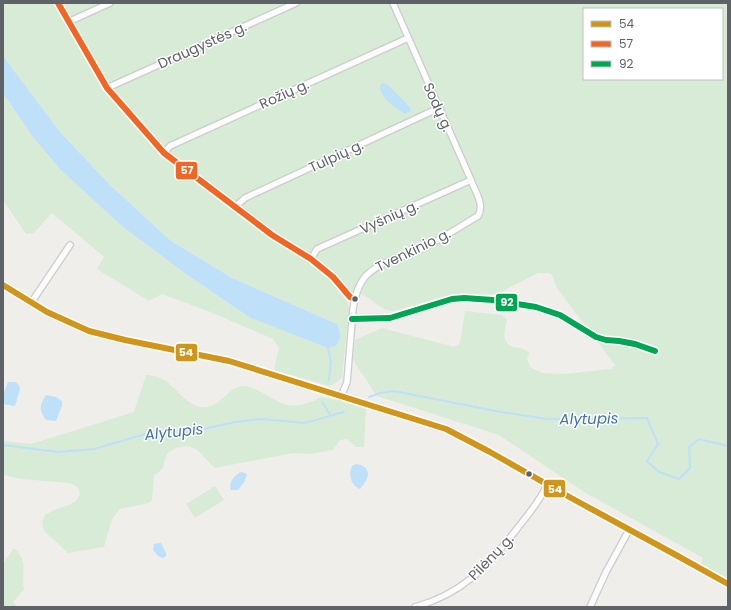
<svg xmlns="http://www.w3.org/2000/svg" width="731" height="610" viewBox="0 0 731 610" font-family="Poppins,sans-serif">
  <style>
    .green { fill: #d8ebd6; fill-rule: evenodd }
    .water { fill: #bfe0f9 }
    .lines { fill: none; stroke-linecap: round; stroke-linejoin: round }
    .stream { stroke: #bfe0f9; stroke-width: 2 }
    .minor-casing { stroke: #cbcccc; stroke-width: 8 }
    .minor { stroke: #fdfcfc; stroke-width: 5.5 }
    .bus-1-casing { stroke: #fff; stroke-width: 9 }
    .bus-2-casing { stroke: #fff; stroke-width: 9 }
    .bus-3-casing { stroke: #fff; stroke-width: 9 }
    .bus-1 { stroke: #d1951a; stroke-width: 6 }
    .bus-2 { stroke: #f26522; stroke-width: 6 }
    .bus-3 { stroke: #00a651; stroke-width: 6 }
    .bus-dot { fill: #5f6368; stroke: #fff; stroke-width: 1.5 }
    .labels { text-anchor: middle; stroke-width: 3; stroke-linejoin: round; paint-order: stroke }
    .street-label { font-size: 14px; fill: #5f6368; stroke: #fff }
    .water-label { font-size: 15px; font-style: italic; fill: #4174aa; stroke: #fff }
    .line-badge { stroke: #fff; stroke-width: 1.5 }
    .badge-label { font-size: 11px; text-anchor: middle; font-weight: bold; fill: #fff }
  </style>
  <rect width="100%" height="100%" fill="#efeeea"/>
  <path class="green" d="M 3,3 L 728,3 L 728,580 L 701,564 L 703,558 L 584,492 L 499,435 L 377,396 L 353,360 L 355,340 L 382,328 L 454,347 L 460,343 L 465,311 L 502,315 L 507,320 C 505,328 501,342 511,346 C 518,349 522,347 529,352 L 527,359 L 530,367 L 542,373 L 564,374 L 611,369 L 615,365 L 557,288 L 552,275 L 549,273 L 538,273 L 497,294 L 447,296 L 394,311 C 379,311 374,298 360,294 L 347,302 L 349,308 L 342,377 L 337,382 L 330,386 L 274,370 L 279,348 L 273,339 L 213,313 L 162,294 L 149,301 L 97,269 L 104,257 L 52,213 L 34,233 L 26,234 L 3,200 L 3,93 L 33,137 L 123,227 L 186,274 L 249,317 L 337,324 L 232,278 L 171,241 L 110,185 L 60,132 L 3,56 ZM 584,9 L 722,9 L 722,79 L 584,79 Z
    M 146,375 C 153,375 160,377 166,381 C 178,390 187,406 203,407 C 219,409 227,388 242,386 C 254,385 272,400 284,404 C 294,408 304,404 313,401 C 316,400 319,397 322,397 C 328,397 358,407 366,409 L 364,447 L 356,447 L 347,439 L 340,440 L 333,450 L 309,454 L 293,453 L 215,468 C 203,458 197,443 180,447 C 175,448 169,451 167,455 C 161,467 168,467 154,475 L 152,500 L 149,503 L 120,509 L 112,519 L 104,547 L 68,553 L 44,531 L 42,522 L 45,515 C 49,513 53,510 57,509 C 67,505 76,505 80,494 L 78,487 L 69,483 L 22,479 L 3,475 L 3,441 L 31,444 L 134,412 Z
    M 215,486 L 224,500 L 195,518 L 186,504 Z
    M 14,548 C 29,562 21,573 24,590 L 13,602 L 18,607 L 3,607 L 3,564 Z"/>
  <path class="water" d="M 3,56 L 60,132 L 110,185 L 171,241 L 232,278 L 337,324 C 341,332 341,338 336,346 L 328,348 L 249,317 L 186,274 L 123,227 L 60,169 L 33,137 L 3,93 Z
    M 383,83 L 388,85 L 410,107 L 411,111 L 405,114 C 395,107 380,99 380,85 Z
    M 8,382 L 15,382 L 19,385 L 20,389 L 15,406 L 3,404 L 3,395 Z
    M 46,395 L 56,397 L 62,401 L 62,406 L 56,421 L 46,420 C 39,410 39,406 46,395 Z
    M 357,464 C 374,468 368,480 360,489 C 351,486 347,472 353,465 Z
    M 241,472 L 245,473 L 247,475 L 244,482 L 238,490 L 231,490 C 228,482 234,476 241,472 Z
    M 161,543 L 166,553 L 166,556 L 163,558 L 158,556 L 153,550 L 154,544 Z"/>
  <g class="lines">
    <path class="stream" d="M 328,348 L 331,362 L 329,380
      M 369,397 L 380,393 L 394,391 L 501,412 L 547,419 L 647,418 L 658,444 L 647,461 L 659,472 L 679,479 L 690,468 L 689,447 L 699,439 L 728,446
      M 322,402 L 331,416
      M 3,445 L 58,452 L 94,449 L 149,433 L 194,431 L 235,422 L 261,419 L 305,423 L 344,412"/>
    <g class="minor-casing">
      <path id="minor" d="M 58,3 L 107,88 L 164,153 L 272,235 L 311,259 L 333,277 L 350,297 L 355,299
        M 68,22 L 110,3
        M 107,88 L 296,3
        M 164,153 L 170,146 L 408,38
        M 235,207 L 245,198 L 439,108
        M 311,259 L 317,249 L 471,180
        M 3,285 L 47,312 L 89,331 L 125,340 L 229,361 L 446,429 L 490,452 L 573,499 L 676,555 L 728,584
        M 31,303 L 70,245
        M 352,319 L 390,318 L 452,299 L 464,298 L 493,300 L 536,307 L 560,315 L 596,337 L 606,340 L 619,341 L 635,344 L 655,351
        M 341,397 L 347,382 L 353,309 C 355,296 359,281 369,273 C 383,260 404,258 419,250 C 440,240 459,227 478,216 C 485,205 475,191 471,180 L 393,3
        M 415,607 C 462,594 487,567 516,530 C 527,516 540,501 547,485
        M 590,607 L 606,572 L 629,530"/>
    </g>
    <use href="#minor" class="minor"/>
    <g class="bus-1-casing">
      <path id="bus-1" d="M 3,285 L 47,312 L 89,331 L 125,340 L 229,361 L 446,429 L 490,452 L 573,499 L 676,555 L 728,584"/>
    </g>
    <g class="bus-2-casing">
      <path id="bus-2" d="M 58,3 L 107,88 L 164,153 L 272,235 L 311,259 L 333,277 L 350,297 L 355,299"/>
    </g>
    <g class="bus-3-casing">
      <path id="bus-3" d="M 352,319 L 390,318 L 452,299 L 464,298 L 493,300 L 536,307 L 560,315 L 596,337 L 606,340 L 619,341 L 635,344 L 655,351"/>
    </g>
    <use href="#bus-1" class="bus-1"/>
    <use href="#bus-2" class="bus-2"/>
    <use href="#bus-3" class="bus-3"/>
  </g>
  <g class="bus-dot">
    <circle cx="355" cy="299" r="3.5"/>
    <circle cx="529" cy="474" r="3.5"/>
  </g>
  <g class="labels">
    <g class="street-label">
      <text transform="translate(202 45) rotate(-24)" y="5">Draugystės g.</text>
      <text transform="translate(284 94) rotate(-24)" y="5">Rožių g.</text>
      <text transform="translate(438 107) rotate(66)" y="5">Sodų g.</text>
      <text transform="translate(336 156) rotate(-25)" y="5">Tulpių g.</text>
      <text transform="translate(389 217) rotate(-24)" y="5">Vyšnių g.</text>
      <text transform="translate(413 250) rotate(-26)" y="5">Tvenkinio g.</text>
      <text transform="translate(491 557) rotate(-46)" y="5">Pilėnų g.</text>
    </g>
    <g class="water-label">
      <text transform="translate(589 419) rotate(-1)" y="5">Alytupis</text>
      <text transform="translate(174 432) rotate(-6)" y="5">Alytupis</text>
    </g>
  </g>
  <g class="line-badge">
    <rect x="175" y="161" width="23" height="19" rx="4" fill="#f26522"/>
    <rect x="495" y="293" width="23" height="19" rx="4" fill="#00a651"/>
    <rect x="175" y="343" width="23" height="19" rx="4" fill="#d1951a"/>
    <rect x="543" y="479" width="23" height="19" rx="4" fill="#d1951a"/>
  </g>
  <g class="badge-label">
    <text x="187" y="174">57</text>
    <text x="507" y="306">92</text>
    <text x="186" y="356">54</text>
    <text x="555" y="493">54</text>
  </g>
  <rect width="731" height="610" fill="none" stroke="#5f6368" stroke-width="8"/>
  <rect x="583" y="8" width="140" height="72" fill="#ffffff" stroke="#bfc1c3"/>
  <rect x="591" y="21" width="20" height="6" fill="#d1951a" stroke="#bfc1c3"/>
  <text x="619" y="28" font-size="12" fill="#5f6368">54</text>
  <rect x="591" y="41" width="20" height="6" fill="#f26522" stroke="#bfc1c3"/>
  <text x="619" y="48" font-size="12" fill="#5f6368">57</text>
  <rect x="591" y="61" width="20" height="6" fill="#00a651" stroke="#bfc1c3"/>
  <text x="619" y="68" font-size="12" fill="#5f6368">92</text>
</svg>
